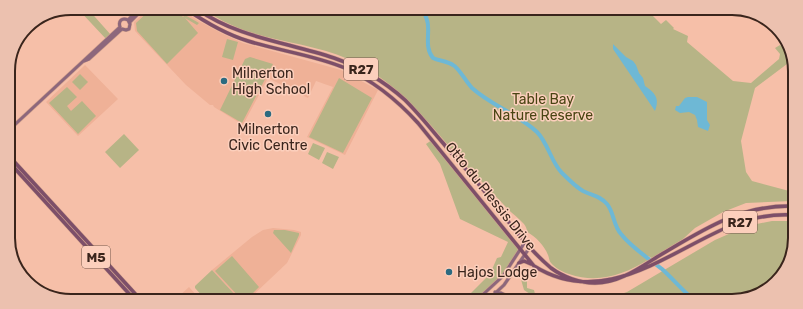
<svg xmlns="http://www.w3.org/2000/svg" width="803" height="309" viewBox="0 0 803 309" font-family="Rubik,sans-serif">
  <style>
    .built { fill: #efb197 }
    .green { fill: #b7b486 }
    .water { fill: #6eb8d5 }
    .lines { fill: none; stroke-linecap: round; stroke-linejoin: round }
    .river { stroke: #6eb8d5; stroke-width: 4 }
    .secondary-casing { stroke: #d0a08c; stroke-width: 4 }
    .primary-casing { stroke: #d0a08c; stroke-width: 4.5 }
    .secondary { stroke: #8d677c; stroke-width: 3 }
    .primary { stroke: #7d4f69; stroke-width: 3.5 }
    .poi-dot { fill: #2c6a80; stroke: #fccfbc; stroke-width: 1.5 }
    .labels { text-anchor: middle; stroke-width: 3; stroke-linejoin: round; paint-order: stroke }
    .shield { fill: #fccfbc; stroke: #74584c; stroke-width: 1 }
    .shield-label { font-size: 13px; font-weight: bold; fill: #3a251c }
    .poi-label { font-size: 14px; fill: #3a251c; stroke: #fccfbc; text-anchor: start }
    .park-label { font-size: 14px; fill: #494513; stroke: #fccfbc }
    .street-label { font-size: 14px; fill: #3a251c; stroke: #fccfbc }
    .rim { fill: none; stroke: #3a251c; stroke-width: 2 }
  </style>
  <rect width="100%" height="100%" fill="#f6bfa8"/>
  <path class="built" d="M 149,8 L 181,9 L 199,21 L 221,33 L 243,43 L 341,70 L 378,90 L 345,155 L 307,137 L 333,87 L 316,81 L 308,98 L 268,78 L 243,125 L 214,107 L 213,105 L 210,105 L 186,85 L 135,31 L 134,22 Z
    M 85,65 L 118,99 L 78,136 L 46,102 Z
    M 273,228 L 294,230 L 301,232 L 301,235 L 287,263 L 249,299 L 238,298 L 212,270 L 252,237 L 263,230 Z
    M 189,287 L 199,298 L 177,298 Z"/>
  <path class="green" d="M 77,8 L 87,8 L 111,35 L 106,39 Z
    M 152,8 L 176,9 L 183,17 L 185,15 L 199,23 L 197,25 L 185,18 L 198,33 L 167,64 L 137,31 L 136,23 Z
    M 203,9 L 648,11 L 661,24 L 666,20 L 674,28 L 673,29 L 688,36 L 687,42 L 733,81 L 751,83 L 779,59 L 780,54 L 775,48 L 780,45 L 789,52 L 788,54 L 790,55 L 791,54 L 794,62 L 787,64 L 755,88 L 741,141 L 746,172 L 752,181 L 793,192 L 792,201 L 746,203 L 723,212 L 695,228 L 683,239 L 652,258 L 648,256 L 645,258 L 648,260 C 623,275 598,284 569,274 C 563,272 555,268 551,263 C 549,261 549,257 548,255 C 544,245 536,237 527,232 C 527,229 526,227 524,224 C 518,217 510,212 504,205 C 495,196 487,186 477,177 C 435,134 405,84 348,59 C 316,45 279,42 246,31 C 230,25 216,18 203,9 Z
    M 227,39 L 238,42 L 233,60 L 222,57 Z
    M 250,57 L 273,64 L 242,123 L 220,110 L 245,59 Z
    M 80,74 L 88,82 L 80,90 L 72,82 Z
    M 339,78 L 372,98 L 343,153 L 309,137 Z
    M 67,87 L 77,97 L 67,106 L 71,111 L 82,101 L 96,116 L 78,134 L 49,103 Z
    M 124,134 L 139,150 L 120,168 L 105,152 Z
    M 432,140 L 520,248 L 503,276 L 477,300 L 464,300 L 490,274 L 497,258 L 501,257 L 508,242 L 460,219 L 440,164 L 426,144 Z
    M 313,143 L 325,148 L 319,160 L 308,154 Z
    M 327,152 L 339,157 L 333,169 L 322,163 Z
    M 772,221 L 792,221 L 792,259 L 770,288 L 736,301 L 630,300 L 618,295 L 627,292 L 715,240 L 747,226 Z
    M 274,230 L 285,230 L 299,233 L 299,235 L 291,253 L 273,233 Z
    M 232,256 L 259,287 L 247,299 L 240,298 L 215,271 Z
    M 212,270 L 238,298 L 204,298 L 195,288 L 195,286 Z
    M 523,273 L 527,279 L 527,288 L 534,290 L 536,298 L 524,290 L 520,276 Z"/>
  <path class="water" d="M 613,44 L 626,57 L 633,61 L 636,65 L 639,73 L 643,78 L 645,86 C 655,93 660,98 655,111 L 613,49 Z
    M 688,97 L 697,97 L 707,102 L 707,120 L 710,125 L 708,131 L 698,127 L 697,120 L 695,115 L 689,112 L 680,113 L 675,110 L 676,106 L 679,106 L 685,98 Z"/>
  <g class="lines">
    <path class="river" d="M 423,10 C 425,15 428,20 428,26 C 429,37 425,48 433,58 C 439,61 447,61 453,65 C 459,68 466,82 472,88 C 492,106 518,114 537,132 C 548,143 551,162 562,173 C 568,179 576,187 583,191 C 593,196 599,195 607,204 C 614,212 613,225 621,234 C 632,248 648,258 662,269 C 673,279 683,291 695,301"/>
    <g class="secondary-casing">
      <path id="secondary" d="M 130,22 L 144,8
        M 84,61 L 89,59 L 122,29 L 126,30 L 129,29 L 130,24 L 128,20
        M 9,130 L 120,27 C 118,21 122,17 128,20 L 140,8
        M 495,292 L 501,293 L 516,300
        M 477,300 L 503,276 L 525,242
        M 488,300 L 504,285 L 530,247"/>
    </g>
    <g class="primary-casing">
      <path id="primary" d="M 186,9 C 205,22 225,34 248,41 C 280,51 314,55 345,68 C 374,81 397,100 418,123 L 534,266 C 603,309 665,254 730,226 C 750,218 771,214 792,215
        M 197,9 C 238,38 287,42 334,58 C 360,67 385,82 405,100 C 419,114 431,129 443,143 C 457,160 472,175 485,192 C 506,218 526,247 551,268 C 563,277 580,283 595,283 C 618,283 638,269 657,257 C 701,231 739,205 792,206
        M 9,156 L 139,298
        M 9,162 L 133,298
        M 519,263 L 524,261 L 531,264"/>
    </g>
    <use href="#secondary" class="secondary"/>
    <use href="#primary" class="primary"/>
  </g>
  <g class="poi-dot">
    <circle cx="224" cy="81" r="4"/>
    <circle cx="268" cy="114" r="4"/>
    <circle cx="449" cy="272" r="4"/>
  </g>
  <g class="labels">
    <g class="shield">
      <rect x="344" y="58" width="34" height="22" rx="3"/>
      <rect x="723" y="211" width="34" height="22" rx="3"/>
      <rect x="82" y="246" width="28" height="22" rx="3"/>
    </g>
    <g class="shield-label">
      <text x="361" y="74">R27</text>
      <text x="740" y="227">R27</text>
      <text x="96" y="262">M5</text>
    </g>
    <g class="poi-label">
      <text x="232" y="78">Milnerton<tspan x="232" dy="16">High School</tspan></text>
      <text x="268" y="134" text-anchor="middle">Milnerton<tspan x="268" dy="16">Civic Centre</tspan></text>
      <text x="457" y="277">Hajos Lodge</text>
    </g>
    <g class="park-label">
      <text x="543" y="104">Table Bay<tspan x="543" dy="16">Nature Reserve</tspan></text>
    </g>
    <g class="street-label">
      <text transform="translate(491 196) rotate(51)" y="5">Otto du Plessis Drive</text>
    </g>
  </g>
  <path d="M0 0H803V309H0ZM71 15H732A56 56 0 0 1 788 71V238A56 56 0 0 1 732 294H71A56 56 0 0 1 15 238V71A56 56 0 0 1 71 15Z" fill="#ecc1af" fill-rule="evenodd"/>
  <path class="rim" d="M71 15H732A56 56 0 0 1 788 71V238A56 56 0 0 1 732 294H71A56 56 0 0 1 15 238V71A56 56 0 0 1 71 15Z"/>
</svg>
